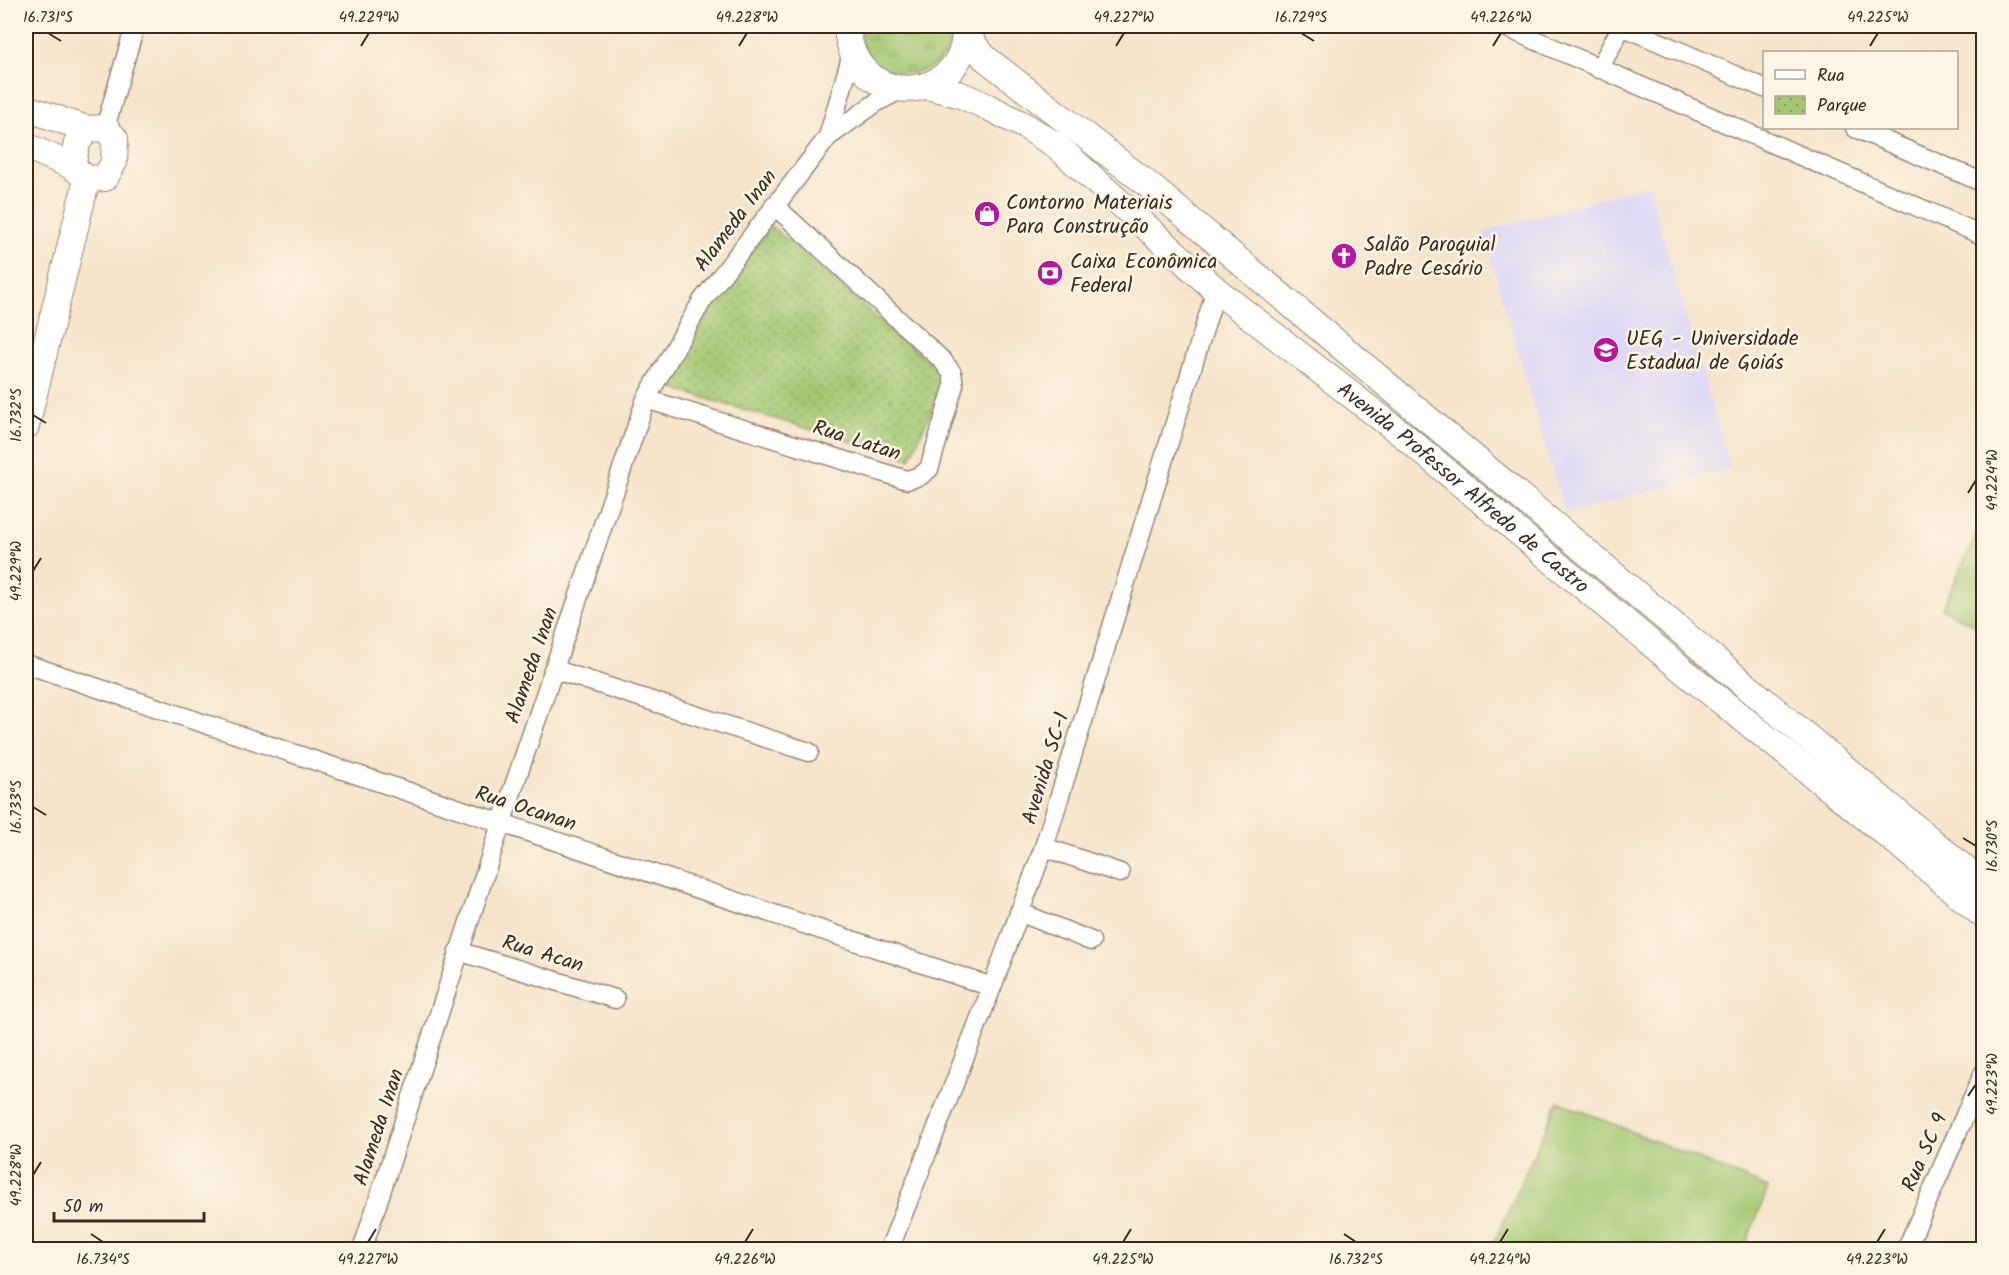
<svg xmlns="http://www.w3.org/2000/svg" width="2009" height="1275" viewBox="0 0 2009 1275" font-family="Kalam,sans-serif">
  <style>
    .built { fill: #dbd6f7 }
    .grass { fill: url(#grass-tufts); stroke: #707948; stroke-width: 1.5 }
    .park { fill: url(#park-dots); stroke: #707948; stroke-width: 1.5 }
    .pitch { fill: #a4c872; stroke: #707948; stroke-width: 1.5 }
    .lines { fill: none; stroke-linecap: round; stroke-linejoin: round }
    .street-casing { stroke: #988774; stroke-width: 21 }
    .secondary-casing { stroke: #988774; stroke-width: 28 }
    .street { stroke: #fff; stroke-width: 18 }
    .secondary { stroke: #fff; stroke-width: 26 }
    .ticks { fill: none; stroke: #3b2a1e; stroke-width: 2 }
    .labels { text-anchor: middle; stroke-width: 5; stroke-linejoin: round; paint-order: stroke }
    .poi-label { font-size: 21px; fill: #3b2a1e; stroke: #fcf5e5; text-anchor: start }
    .street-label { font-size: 21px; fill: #3b2a1e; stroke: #fcf5e5 }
    .neatline { fill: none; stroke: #3b2a1e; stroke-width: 2 }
    .ticks-label { font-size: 15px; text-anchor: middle; fill: #3b2a1e }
  </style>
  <defs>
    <pattern id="grass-tufts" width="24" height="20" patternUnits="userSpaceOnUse" patternTransform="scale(1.5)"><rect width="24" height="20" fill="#a4c872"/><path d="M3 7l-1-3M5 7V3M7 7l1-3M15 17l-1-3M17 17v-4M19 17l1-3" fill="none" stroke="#87a35d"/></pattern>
    <pattern id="park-dots" width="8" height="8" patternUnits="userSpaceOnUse" patternTransform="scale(1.5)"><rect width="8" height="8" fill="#a4c872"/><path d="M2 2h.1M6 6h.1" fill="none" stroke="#87a35d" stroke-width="1.8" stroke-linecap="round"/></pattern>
  </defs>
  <rect width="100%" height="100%" fill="#fcf5e5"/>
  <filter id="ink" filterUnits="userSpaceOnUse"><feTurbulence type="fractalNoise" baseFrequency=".0167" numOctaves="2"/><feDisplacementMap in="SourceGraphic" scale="12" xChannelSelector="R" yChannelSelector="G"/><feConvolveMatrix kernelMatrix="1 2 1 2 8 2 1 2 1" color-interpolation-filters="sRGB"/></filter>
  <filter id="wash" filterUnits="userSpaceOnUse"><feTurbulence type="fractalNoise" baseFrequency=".008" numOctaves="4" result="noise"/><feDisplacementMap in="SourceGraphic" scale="24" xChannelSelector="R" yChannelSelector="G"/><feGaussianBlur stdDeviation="1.35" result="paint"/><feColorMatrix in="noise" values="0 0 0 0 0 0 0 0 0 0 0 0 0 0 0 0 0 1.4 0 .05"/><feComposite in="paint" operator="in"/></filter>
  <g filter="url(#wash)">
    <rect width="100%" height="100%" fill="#f6e4ca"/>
    <path class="built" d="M 1648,185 L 1730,468 L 1565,515 L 1483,232 Z"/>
    <path class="grass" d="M 861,26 L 952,26 C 955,91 855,86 861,26 Z"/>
    <path class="park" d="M 771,226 L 946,377 L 910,459 L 664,386 L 729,281 Z"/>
    <path class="pitch" d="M 1983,520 L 1983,629 L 1942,609 Z
      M 1558,1101 L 1768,1188 L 1744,1249 L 1491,1249 Z"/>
  </g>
  <g filter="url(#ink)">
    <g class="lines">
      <g class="street-casing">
        <path id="street" d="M 1503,26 L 1984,236
          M 1622,26 L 1764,88
          M 1599,69 L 1622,26
          M 105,128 L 135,26
          M 1855,128 L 1984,183
          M 828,137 L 852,54
          M 646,399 L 907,480 L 920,476 L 929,469 L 954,385 L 952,373 L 943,361 L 774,205
          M 26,664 L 992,987
          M 553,669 L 809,752
          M 1044,847 L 1120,873
          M 1019,912 L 1091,941
          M 458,951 L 615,999
          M 362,1250 L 501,824 L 646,399 L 702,301 L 828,137 L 877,102 L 902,89
          M 889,1250 L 992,987 L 1044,847 L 1216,290
          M 1906,1250 L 1984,1072"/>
      </g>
      <g class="secondary-casing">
        <g id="secondary">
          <path d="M 847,26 C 852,114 969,105 965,26"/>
          <path d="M 966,35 L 985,58 L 1145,182 L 1984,885"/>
          <path id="s1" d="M 927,86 L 961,95 L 988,107 L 1025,126 L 1057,146 L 1216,290 L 1403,435 L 1685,672 L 1901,846 L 1984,916"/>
          <path d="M 26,108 L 87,129"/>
          <path d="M 105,128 L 115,139 L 114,162 L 105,178 L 87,179 L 72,166 L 77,143 L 87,129 Z"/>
          <path d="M 26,146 L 72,166"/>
          <path d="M 26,426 L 87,179"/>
        </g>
      </g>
      <use href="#street" class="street"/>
      <use href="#secondary" class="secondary"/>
    </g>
  </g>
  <path class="ticks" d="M 48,33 L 61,41M 1301,33 L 1314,41M 361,46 L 369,33M 739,46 L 747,33M 1116,46 L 1124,33M 1493,46 L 1501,33M 1870,46 L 1878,33M 33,415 L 46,423M 1968,493 L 1976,480M 33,571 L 41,558M 33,807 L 46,815M 1963,838 L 1976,846M 1968,1096 L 1976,1084M 33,1175 L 41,1162M 91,1234 L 103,1242M 1344,1234 L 1356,1242M 368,1242 L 376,1229M 745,1242 L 753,1229M 1123,1242 L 1131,1229M 1500,1242 L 1508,1229M 1877,1242 L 1885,1229"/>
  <defs>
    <g id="shop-disc" transform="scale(1.35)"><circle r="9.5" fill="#b5179e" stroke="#fcf5e5"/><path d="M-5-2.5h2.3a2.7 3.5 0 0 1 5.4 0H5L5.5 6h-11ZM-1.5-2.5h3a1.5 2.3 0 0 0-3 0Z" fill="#fff"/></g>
    <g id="church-disc" transform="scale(1.35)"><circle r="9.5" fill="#b5179e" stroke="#fcf5e5"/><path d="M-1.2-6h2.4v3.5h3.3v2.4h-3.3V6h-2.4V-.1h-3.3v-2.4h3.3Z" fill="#fff"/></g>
    <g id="bank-disc" transform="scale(1.35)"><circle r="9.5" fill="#b5179e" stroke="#fcf5e5"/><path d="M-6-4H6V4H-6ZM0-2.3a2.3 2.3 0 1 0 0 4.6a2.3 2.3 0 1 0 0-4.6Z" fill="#fff"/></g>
    <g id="university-disc" transform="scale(1.35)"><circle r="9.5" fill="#b5179e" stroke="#fcf5e5"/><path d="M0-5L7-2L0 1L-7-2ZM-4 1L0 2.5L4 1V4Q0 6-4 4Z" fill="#fff"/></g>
  </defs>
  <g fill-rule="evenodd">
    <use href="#shop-disc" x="987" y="214"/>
    <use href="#church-disc" x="1344" y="256"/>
    <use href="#bank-disc" x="1050" y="273"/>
    <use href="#university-disc" x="1606" y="350"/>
  </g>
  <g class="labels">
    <g class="poi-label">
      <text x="1006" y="209">Contorno Materiais<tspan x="1006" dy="24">Para Construção</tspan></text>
      <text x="1364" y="251">Salão Paroquial<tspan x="1364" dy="24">Padre Cesário</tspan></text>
      <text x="1070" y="268">Caixa Econômica<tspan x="1070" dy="24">Federal</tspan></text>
      <text x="1626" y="345">UEG - Universidade<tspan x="1626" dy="24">Estadual de Goiás</tspan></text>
    </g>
    <g class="street-label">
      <text transform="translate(735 220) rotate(-53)" y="7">Alameda Inan</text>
      <text transform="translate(857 440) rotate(18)" y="7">Rua Latan</text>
      <text dy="7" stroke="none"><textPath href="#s1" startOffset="675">Avenida Professor Alfredo de Castro</textPath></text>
      <text transform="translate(531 665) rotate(-71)" y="7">Alameda Inan</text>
      <text transform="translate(1045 768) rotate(-73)" y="7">Avenida SC-1</text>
      <text transform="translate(526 808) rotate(18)" y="7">Rua Ocanan</text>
      <text transform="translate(543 953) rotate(17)" y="7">Rua Acan</text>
      <text transform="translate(378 1127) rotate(-72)" y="7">Alameda Inan</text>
      <text transform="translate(1924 1152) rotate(-66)" y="7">Rua SC 9</text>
    </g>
  </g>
  <rect width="2009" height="1275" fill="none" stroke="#fcf5e5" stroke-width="66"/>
  <rect x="1763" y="51" width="195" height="78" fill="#fcf5e5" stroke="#afa495" stroke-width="1.5"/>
  <rect x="1775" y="70" width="30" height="9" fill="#ffffff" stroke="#afa495" stroke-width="1.5"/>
  <text x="1817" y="81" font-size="18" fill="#3b2a1e">Rua</text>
  <rect x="1775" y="96" width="30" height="18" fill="url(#park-dots)" stroke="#afa495" stroke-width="1.5"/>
  <text x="1817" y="111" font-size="18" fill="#3b2a1e">Parque</text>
  <path d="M54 1212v9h150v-9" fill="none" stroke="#3b2a1e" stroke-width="3"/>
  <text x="63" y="1212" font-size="18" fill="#3b2a1e" stroke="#fcf5e5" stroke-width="4.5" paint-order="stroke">50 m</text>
  <rect x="33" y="33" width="1943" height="1209" class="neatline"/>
  <g class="ticks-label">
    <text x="48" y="22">16.731°S</text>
    <text x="369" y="22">49.229°W</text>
    <text x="747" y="22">49.228°W</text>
    <text x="1124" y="22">49.227°W</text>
    <text x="1301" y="22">16.729°S</text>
    <text x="1501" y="22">49.226°W</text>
    <text x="1878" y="22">49.225°W</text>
    <text transform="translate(16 415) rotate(-90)" y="5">16.732°S</text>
    <text transform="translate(1992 480) rotate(-90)" y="5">49.224°W</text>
    <text transform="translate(16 571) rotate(-90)" y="5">49.229°W</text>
    <text transform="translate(16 807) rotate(-90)" y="5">16.733°S</text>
    <text transform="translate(1992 846) rotate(-90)" y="5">16.730°S</text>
    <text transform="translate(1992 1084) rotate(-90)" y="5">49.223°W</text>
    <text transform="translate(16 1175) rotate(-90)" y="5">49.228°W</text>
    <text x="103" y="1264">16.734°S</text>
    <text x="368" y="1264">49.227°W</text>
    <text x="745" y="1264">49.226°W</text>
    <text x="1123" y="1264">49.225°W</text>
    <text x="1356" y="1264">16.732°S</text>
    <text x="1500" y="1264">49.224°W</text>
    <text x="1877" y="1264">49.223°W</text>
  </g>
</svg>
